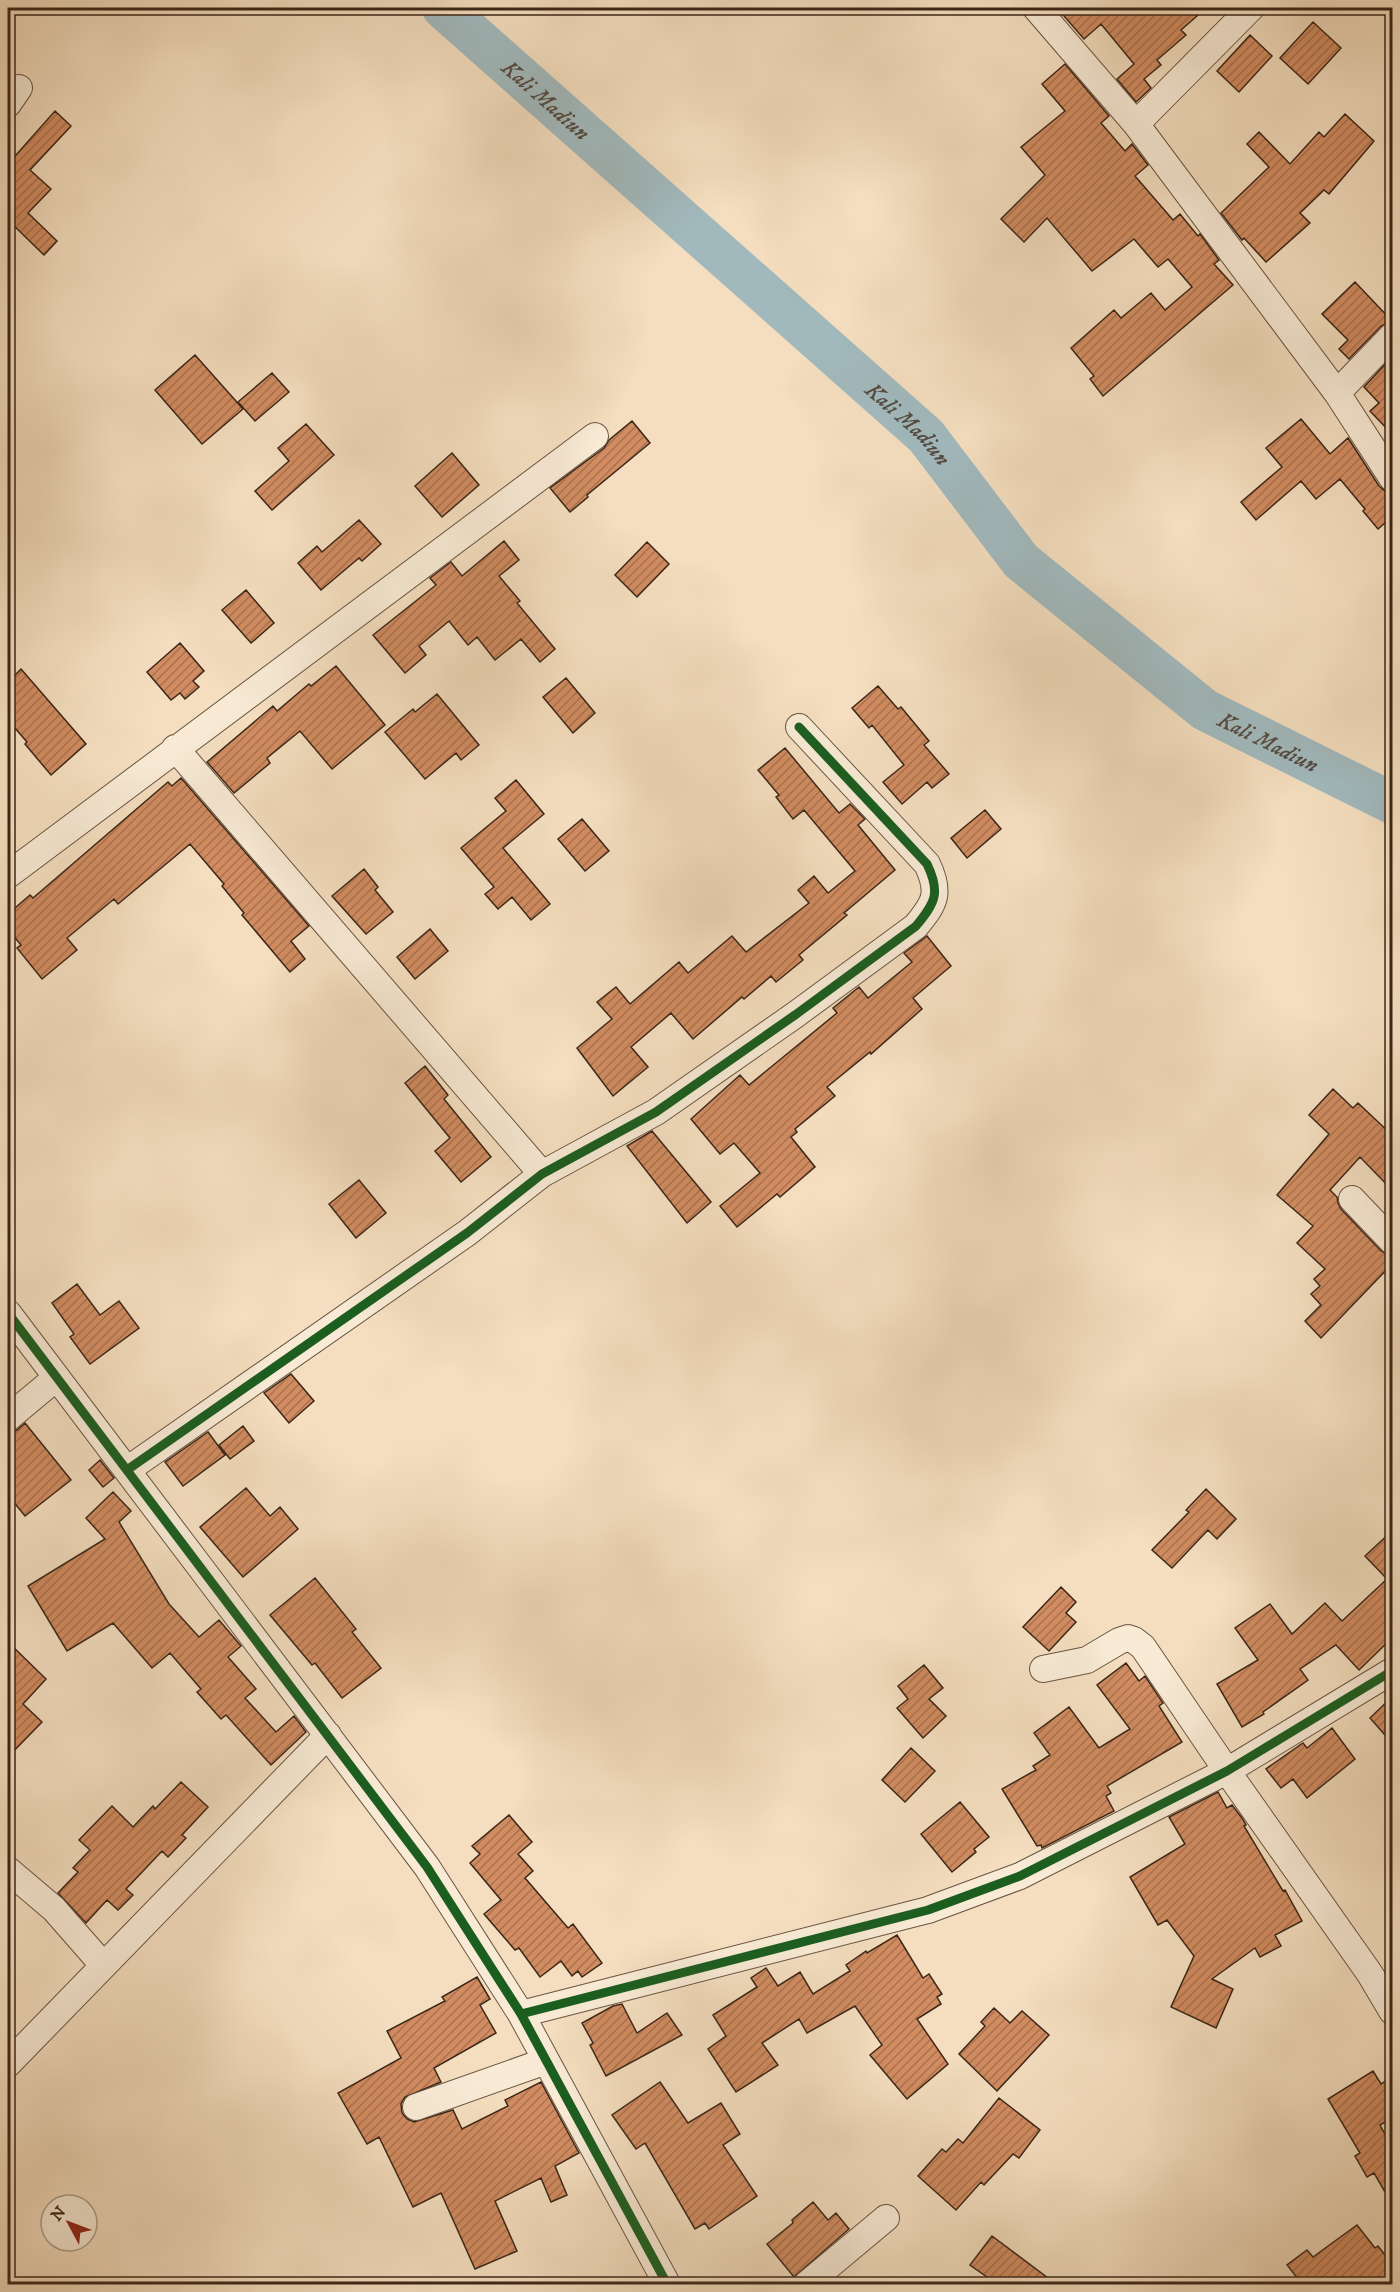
<svg xmlns="http://www.w3.org/2000/svg" width="1400" height="2292" viewBox="0 0 1400 2292" font-family="'IM FELL DW Pica',serif">
  <style>
    .lines { fill: none; stroke-linecap: round; stroke-linejoin: round }
    .river { stroke: #a1b9bd; stroke-width: 42 }
    .building { fill: url(#building-hatch); stroke: #3b2618; stroke-width: 1.5 }
    .minor-casing { stroke: #695442; stroke-width: 28 }
    .minor { stroke: #f8ead5; stroke-width: 26 }
    .cycleway-casing { stroke: #f8ead5; stroke-width: 13 }
    .cycleway { stroke: #1b5e20; stroke-width: 9 }
    .labels { text-anchor: middle; stroke-width: 4.5; stroke-linejoin: round; paint-order: stroke }
    .water-label { font-size: 22px; font-style: italic; fill: #544b41; stroke: #f8ead5 }
  </style>
  <defs>
    <pattern id="building-hatch" width="6" height="6" patternUnits="userSpaceOnUse" patternTransform="scale(1.5)"><rect width="6" height="6" fill="#d18c61"/><path d="M-1 1l2-2M0 6l6-6M5 7l2-2" fill="none" stroke="#ab724f"/></pattern>
  </defs>
  <rect width="100%" height="100%" fill="#f4debf"/>
  <filter id="stains"><feTurbulence type="fractalNoise" baseFrequency=".00333" numOctaves="4"/><feColorMatrix values="0 0 0 0 .2 0 0 0 0 .09 0 0 0 0 .02 0 0 0 .5 -.17"/></filter>
  <radialGradient id="worn" r=".72"><stop offset=".6" stop-color="#630" stop-opacity="0"/><stop offset="1" stop-color="#630" stop-opacity=".3"/></radialGradient>
  <g class="lines">
    <path class="river" id="s1" d="M 443,8 L 926,436 L 1021,561 L 1205,710 L 1392,803"/>
  </g>
  <path class="building" d="M 1057,8 L 1206,8 L 1181,30 L 1186,35 L 1157,60 L 1161,65 L 1144,79 L 1151,88 L 1136,102 L 1117,79 L 1134,64 L 1101,24 L 1084,39 Z
    M 1313,22 L 1341,48 L 1308,84 L 1280,58 Z
    M 1250,35 L 1272,56 L 1239,92 L 1217,71 Z
    M 1065,64 L 1109,116 L 1101,123 L 1125,151 L 1132,144 L 1148,165 L 1135,176 L 1173,220 L 1180,214 L 1198,236 L 1200,234 L 1219,260 L 1214,264 L 1233,285 L 1103,396 L 1090,379 L 1094,376 L 1071,348 L 1114,310 L 1121,318 L 1151,293 L 1165,310 L 1192,287 L 1168,259 L 1158,267 L 1134,239 L 1092,271 L 1047,218 L 1024,242 L 1001,219 L 1045,175 L 1021,147 L 1065,111 L 1042,84 Z
    M 55,111 L 71,126 L 30,170 L 51,189 L 28,213 L 57,241 L 44,255 L 8,220 L 8,164 Z
    M 1345,114 L 1374,141 L 1329,194 L 1324,190 L 1300,213 L 1310,223 L 1266,262 L 1244,238 L 1242,240 L 1221,213 L 1269,167 L 1247,144 L 1259,132 L 1290,164 L 1319,132 L 1324,137 Z
    M 1355,282 L 1392,321 L 1381,326 L 1349,359 L 1339,349 L 1348,340 L 1322,314 Z
    M 195,355 L 243,409 L 202,444 L 155,390 Z
    M 1392,357 L 1392,434 L 1370,411 L 1379,403 L 1364,387 Z
    M 272,373 L 289,392 L 255,421 L 238,402 Z
    M 1301,419 L 1330,454 L 1348,438 L 1379,486 L 1385,491 L 1392,493 L 1392,517 L 1378,529 L 1363,511 L 1365,509 L 1340,479 L 1316,499 L 1301,481 L 1256,520 L 1241,502 L 1282,467 L 1266,448 Z
    M 632,421 L 650,443 L 587,495 L 588,497 L 570,512 L 550,488 L 604,448 L 609,440 Z
    M 306,424 L 334,455 L 272,510 L 255,491 L 289,461 L 278,448 Z
    M 452,453 L 479,485 L 442,517 L 415,486 Z
    M 359,520 L 381,544 L 362,561 L 359,558 L 321,590 L 298,563 L 317,546 L 322,552 Z
    M 504,541 L 519,560 L 499,576 L 520,601 L 517,603 L 555,649 L 540,662 L 521,639 L 495,660 L 477,637 L 468,645 L 449,621 L 419,646 L 426,655 L 405,673 L 373,635 L 436,585 L 430,578 L 451,562 L 462,576 Z
    M 647,542 L 669,564 L 637,597 L 615,575 Z
    M 246,590 L 274,623 L 251,643 L 222,610 Z
    M 180,643 L 204,671 L 193,681 L 199,687 L 185,699 L 180,693 L 171,700 L 147,672 Z
    M 336,666 L 385,725 L 332,769 L 300,731 L 267,758 L 270,763 L 234,793 L 207,762 L 273,706 L 277,711 L 309,684 L 311,686 Z
    M 21,669 L 86,744 L 51,775 L 25,744 L 27,742 L 8,720 L 8,682 Z
    M 566,678 L 595,713 L 573,733 L 543,697 Z
    M 878,686 L 898,709 L 901,707 L 929,741 L 924,745 L 949,774 L 932,788 L 927,782 L 902,804 L 883,782 L 904,765 L 872,725 L 869,728 L 852,708 Z
    M 437,694 L 479,745 L 461,760 L 456,753 L 425,779 L 385,732 L 413,709 L 415,712 Z
    M 785,748 L 839,813 L 850,804 L 865,819 L 858,825 L 895,870 L 844,913 L 847,915 L 799,955 L 803,960 L 776,982 L 771,976 L 744,999 L 742,997 L 693,1039 L 671,1013 L 631,1047 L 648,1067 L 613,1096 L 577,1048 L 612,1019 L 597,1002 L 616,987 L 630,1004 L 679,962 L 688,973 L 732,936 L 746,952 L 809,903 L 798,890 L 814,876 L 828,893 L 855,871 L 804,810 L 793,819 L 776,797 L 779,795 L 758,770 Z
    M 181,778 L 309,926 L 291,941 L 305,959 L 290,972 L 242,915 L 244,913 L 222,886 L 224,884 L 190,844 L 118,904 L 114,899 L 67,938 L 77,950 L 42,979 L 17,948 L 21,945 L 8,929 L 8,914 L 30,895 L 33,898 L 168,782 L 172,786 Z
    M 516,780 L 544,814 L 503,848 L 550,904 L 531,920 L 512,897 L 498,909 L 485,894 L 494,887 L 461,848 L 506,811 L 495,798 Z
    M 985,810 L 1001,829 L 967,858 L 951,838 Z
    M 582,819 L 609,851 L 585,871 L 558,839 Z
    M 364,869 L 378,887 L 375,890 L 393,912 L 366,934 L 332,896 Z
    M 430,929 L 448,951 L 415,979 L 397,957 Z
    M 927,936 L 951,966 L 913,998 L 922,1009 L 871,1054 L 870,1052 L 827,1087 L 835,1096 L 795,1129 L 797,1132 L 791,1137 L 815,1167 L 780,1197 L 777,1194 L 737,1227 L 720,1206 L 760,1173 L 734,1143 L 720,1154 L 691,1119 L 740,1075 L 749,1085 L 837,1013 L 833,1008 L 859,987 L 868,998 L 912,962 L 904,953 Z
    M 425,1066 L 448,1095 L 444,1099 L 491,1157 L 461,1182 L 435,1151 L 450,1138 L 405,1083 Z
    M 1333,1089 L 1353,1108 L 1358,1103 L 1392,1135 L 1392,1190 L 1360,1157 L 1330,1190 L 1337,1197 L 1338,1203 L 1341,1209 L 1381,1251 L 1392,1256 L 1392,1264 L 1321,1338 L 1305,1321 L 1321,1305 L 1311,1294 L 1320,1286 L 1314,1279 L 1325,1269 L 1297,1243 L 1313,1226 L 1277,1195 L 1329,1134 L 1309,1115 Z
    M 652,1131 L 711,1202 L 687,1223 L 627,1146 Z
    M 359,1180 L 386,1213 L 356,1238 L 329,1204 Z
    M 77,1284 L 100,1315 L 119,1301 L 139,1328 L 90,1364 L 70,1337 L 74,1334 L 52,1303 Z
    M 291,1374 L 314,1401 L 289,1423 L 264,1393 Z
    M 25,1423 L 71,1480 L 25,1516 L 8,1495 L 8,1433 L 17,1430 Z
    M 243,1426 L 254,1441 L 230,1459 L 219,1445 Z
    M 208,1432 L 225,1455 L 183,1486 L 165,1462 Z
    M 100,1460 L 114,1478 L 103,1487 L 89,1470 Z
    M 246,1488 L 270,1516 L 280,1507 L 298,1529 L 243,1577 L 200,1527 Z
    M 1206,1489 L 1236,1519 L 1217,1539 L 1208,1530 L 1172,1568 L 1152,1550 L 1189,1512 L 1186,1510 Z
    M 113,1492 L 131,1511 L 119,1522 L 169,1604 L 199,1637 L 219,1620 L 241,1646 L 228,1657 L 256,1689 L 245,1698 L 276,1732 L 294,1716 L 306,1732 L 271,1765 L 226,1715 L 221,1719 L 197,1692 L 201,1689 L 170,1653 L 152,1668 L 113,1623 L 67,1651 L 28,1586 L 105,1539 L 86,1518 Z
    M 1392,1531 L 1392,1638 L 1359,1670 L 1336,1645 L 1300,1669 L 1308,1680 L 1263,1712 L 1264,1714 L 1242,1727 L 1217,1684 L 1258,1660 L 1235,1628 L 1270,1604 L 1292,1634 L 1325,1603 L 1342,1621 L 1387,1579 L 1365,1556 Z
    M 315,1578 L 356,1629 L 352,1632 L 381,1668 L 342,1698 L 315,1663 L 312,1665 L 270,1615 Z
    M 1061,1587 L 1076,1602 L 1066,1613 L 1076,1622 L 1049,1651 L 1023,1627 Z
    M 8,1642 L 46,1679 L 23,1704 L 42,1722 L 8,1757 Z
    M 1126,1663 L 1139,1681 L 1145,1676 L 1163,1703 L 1159,1706 L 1182,1742 L 1107,1786 L 1111,1793 L 1106,1796 L 1114,1811 L 1042,1848 L 1041,1845 L 1037,1846 L 1002,1789 L 1036,1770 L 1033,1766 L 1050,1755 L 1034,1733 L 1069,1707 L 1099,1748 L 1130,1729 L 1097,1685 Z
    M 924,1665 L 943,1688 L 929,1699 L 946,1716 L 923,1738 L 897,1708 L 908,1699 L 898,1686 Z
    M 1392,1697 L 1392,1743 L 1370,1718 Z
    M 1332,1728 L 1355,1759 L 1307,1798 L 1293,1779 L 1281,1788 L 1266,1769 L 1303,1743 L 1307,1748 Z
    M 911,1748 L 935,1771 L 905,1802 L 882,1780 Z
    M 181,1782 L 208,1807 L 182,1835 L 186,1838 L 168,1857 L 162,1851 L 126,1889 L 133,1895 L 118,1910 L 107,1900 L 86,1923 L 58,1893 L 78,1872 L 73,1868 L 90,1850 L 79,1840 L 112,1806 L 133,1827 L 153,1806 L 155,1809 Z
    M 1218,1792 L 1227,1808 L 1232,1805 L 1242,1818 L 1246,1825 L 1244,1826 L 1283,1891 L 1285,1890 L 1302,1921 L 1275,1935 L 1281,1946 L 1260,1957 L 1255,1948 L 1212,1979 L 1233,1989 L 1216,2028 L 1171,2007 L 1194,1956 L 1167,1920 L 1158,1925 L 1130,1877 L 1185,1844 L 1169,1817 Z
    M 960,1802 L 989,1837 L 974,1849 L 976,1852 L 952,1872 L 921,1834 Z
    M 509,1815 L 532,1842 L 518,1854 L 533,1871 L 525,1878 L 568,1928 L 573,1924 L 602,1963 L 582,1977 L 578,1971 L 572,1976 L 561,1961 L 540,1977 L 519,1948 L 515,1950 L 484,1914 L 501,1900 L 470,1863 L 480,1854 L 472,1846 Z
    M 897,1935 L 923,1978 L 929,1974 L 942,1994 L 937,1997 L 941,2004 L 917,2019 L 948,2064 L 907,2099 L 870,2055 L 882,2045 L 855,2006 L 807,2033 L 799,2019 L 762,2043 L 778,2065 L 736,2092 L 708,2049 L 726,2036 L 713,2015 L 757,1987 L 751,1978 L 766,1968 L 778,1986 L 800,1972 L 813,1994 L 850,1971 L 846,1965 L 866,1951 L 867,1953 Z
    M 477,1977 L 490,1999 L 480,2005 L 496,2033 L 434,2068 L 441,2082 L 405,2097 L 401,2104 L 402,2113 L 407,2119 L 414,2122 L 453,2110 L 462,2129 L 508,2106 L 505,2100 L 541,2082 L 579,2153 L 555,2166 L 567,2195 L 551,2202 L 541,2178 L 495,2201 L 517,2251 L 475,2269 L 441,2193 L 413,2207 L 379,2137 L 367,2144 L 338,2093 L 401,2058 L 387,2031 L 445,2001 L 442,1997 Z
    M 622,2004 L 637,2033 L 667,2013 L 682,2035 L 606,2076 L 590,2045 L 593,2043 L 582,2023 L 613,2006 Z
    M 994,2008 L 1010,2023 L 1022,2011 L 1049,2035 L 997,2091 L 959,2054 L 985,2026 L 981,2022 Z
    M 1373,2071 L 1381,2084 L 1392,2077 L 1392,2118 L 1380,2125 L 1392,2147 L 1392,2204 L 1374,2173 L 1367,2177 L 1355,2156 L 1360,2153 L 1328,2099 Z
    M 660,2082 L 688,2123 L 721,2103 L 740,2134 L 723,2145 L 757,2196 L 709,2229 L 705,2223 L 695,2229 L 645,2143 L 636,2149 L 612,2115 Z
    M 999,2098 L 1040,2130 L 1019,2158 L 1013,2154 L 984,2185 L 981,2182 L 956,2210 L 918,2176 L 942,2149 L 946,2152 L 958,2139 L 963,2143 Z
    M 813,2202 L 828,2220 L 836,2213 L 849,2229 L 794,2277 L 767,2244 L 793,2223 L 792,2220 Z
    M 1357,2225 L 1375,2248 L 1378,2246 L 1392,2264 L 1392,2284 L 1302,2284 L 1287,2265 L 1307,2250 L 1313,2257 Z
    M 992,2236 L 1056,2284 L 997,2284 L 970,2265 Z"/>
  <g class="lines">
    <g class="minor-casing">
      <path id="minor" d="M 1036,8 L 1136,124 L 1337,393 L 1392,478
        M 8,104 L 19,88
        M 1136,124 L 1251,8
        M 1337,393 L 1392,336
        M 175,748 L 542,1174
        M 8,875 L 595,436
        M 1352,1199 L 1392,1241
        M 8,1313 L 427,1867 L 521,2014 L 667,2284
        M 8,1418 L 56,1378
        M 127,1470 L 467,1233 L 542,1174 L 656,1112 L 795,1015 L 916,926 C 935,903 941,893 927,864 L 799,727
        M 1043,1669 L 1087,1660 L 1119,1641 L 1128,1638 L 1134,1640 L 1143,1647 L 1227,1771 L 1370,1974 L 1392,2011
        M 8,1870 L 54,1909 L 103,1965
        M 521,2014 L 928,1910 L 1020,1876 L 1227,1771 L 1392,1671
        M 8,2064 L 328,1735
        M 416,2107 L 546,2061
        M 807,2284 L 886,2218"/>
    </g>
    <use href="#minor" class="minor"/>
    <g class="cycleway-casing">
      <path id="cycleway" d="M 8,1313 L 427,1867 L 521,2014 L 667,2284
        M 127,1470 L 467,1233 L 542,1174 L 656,1112 L 795,1015 L 916,926 C 935,903 941,893 927,864 L 799,727
        M 521,2014 L 928,1910 L 1020,1876 L 1227,1771 L 1392,1671"/>
    </g>
    <use href="#cycleway" class="cycleway"/>
  </g>
  <g class="labels">
    <g class="water-label">
      <text dy="8" stroke="none"><textPath href="#s1" startOffset="138">Kali Madiun</textPath></text>
      <text dy="8" stroke="none"><textPath href="#s1" startOffset="624">Kali Madiun</textPath></text>
      <text dy="8" stroke="none"><textPath href="#s1" startOffset="1110">Kali Madiun</textPath></text>
    </g>
  </g>
  <rect width="1400" height="2292" fill="none" stroke="#f4debf" stroke-width="30"/>
  <rect x="9" y="9" width="1382" height="2274" fill="none" stroke="#3b2618" stroke-width="3"/>
  <rect x="15" y="15" width="1370" height="2262" fill="none" stroke="#3b2618" stroke-width="1.5"/>
  <g transform="translate(69 2223) rotate(311)"><circle r="28" fill="#f8ead5" stroke="#ac9c89" stroke-width="1.5"/>
  <path d="M0-4.5L10 22L0 15L-10 22Z" fill="#8f2418"/>
  <text y="-9" font-size="16" font-weight="bold" text-anchor="middle" fill="#3b2618">N</text>
  </g>
  <rect width="100%" height="100%" filter="url(#stains)"/>
  <rect width="100%" height="100%" fill="url(#worn)"/>
</svg>
